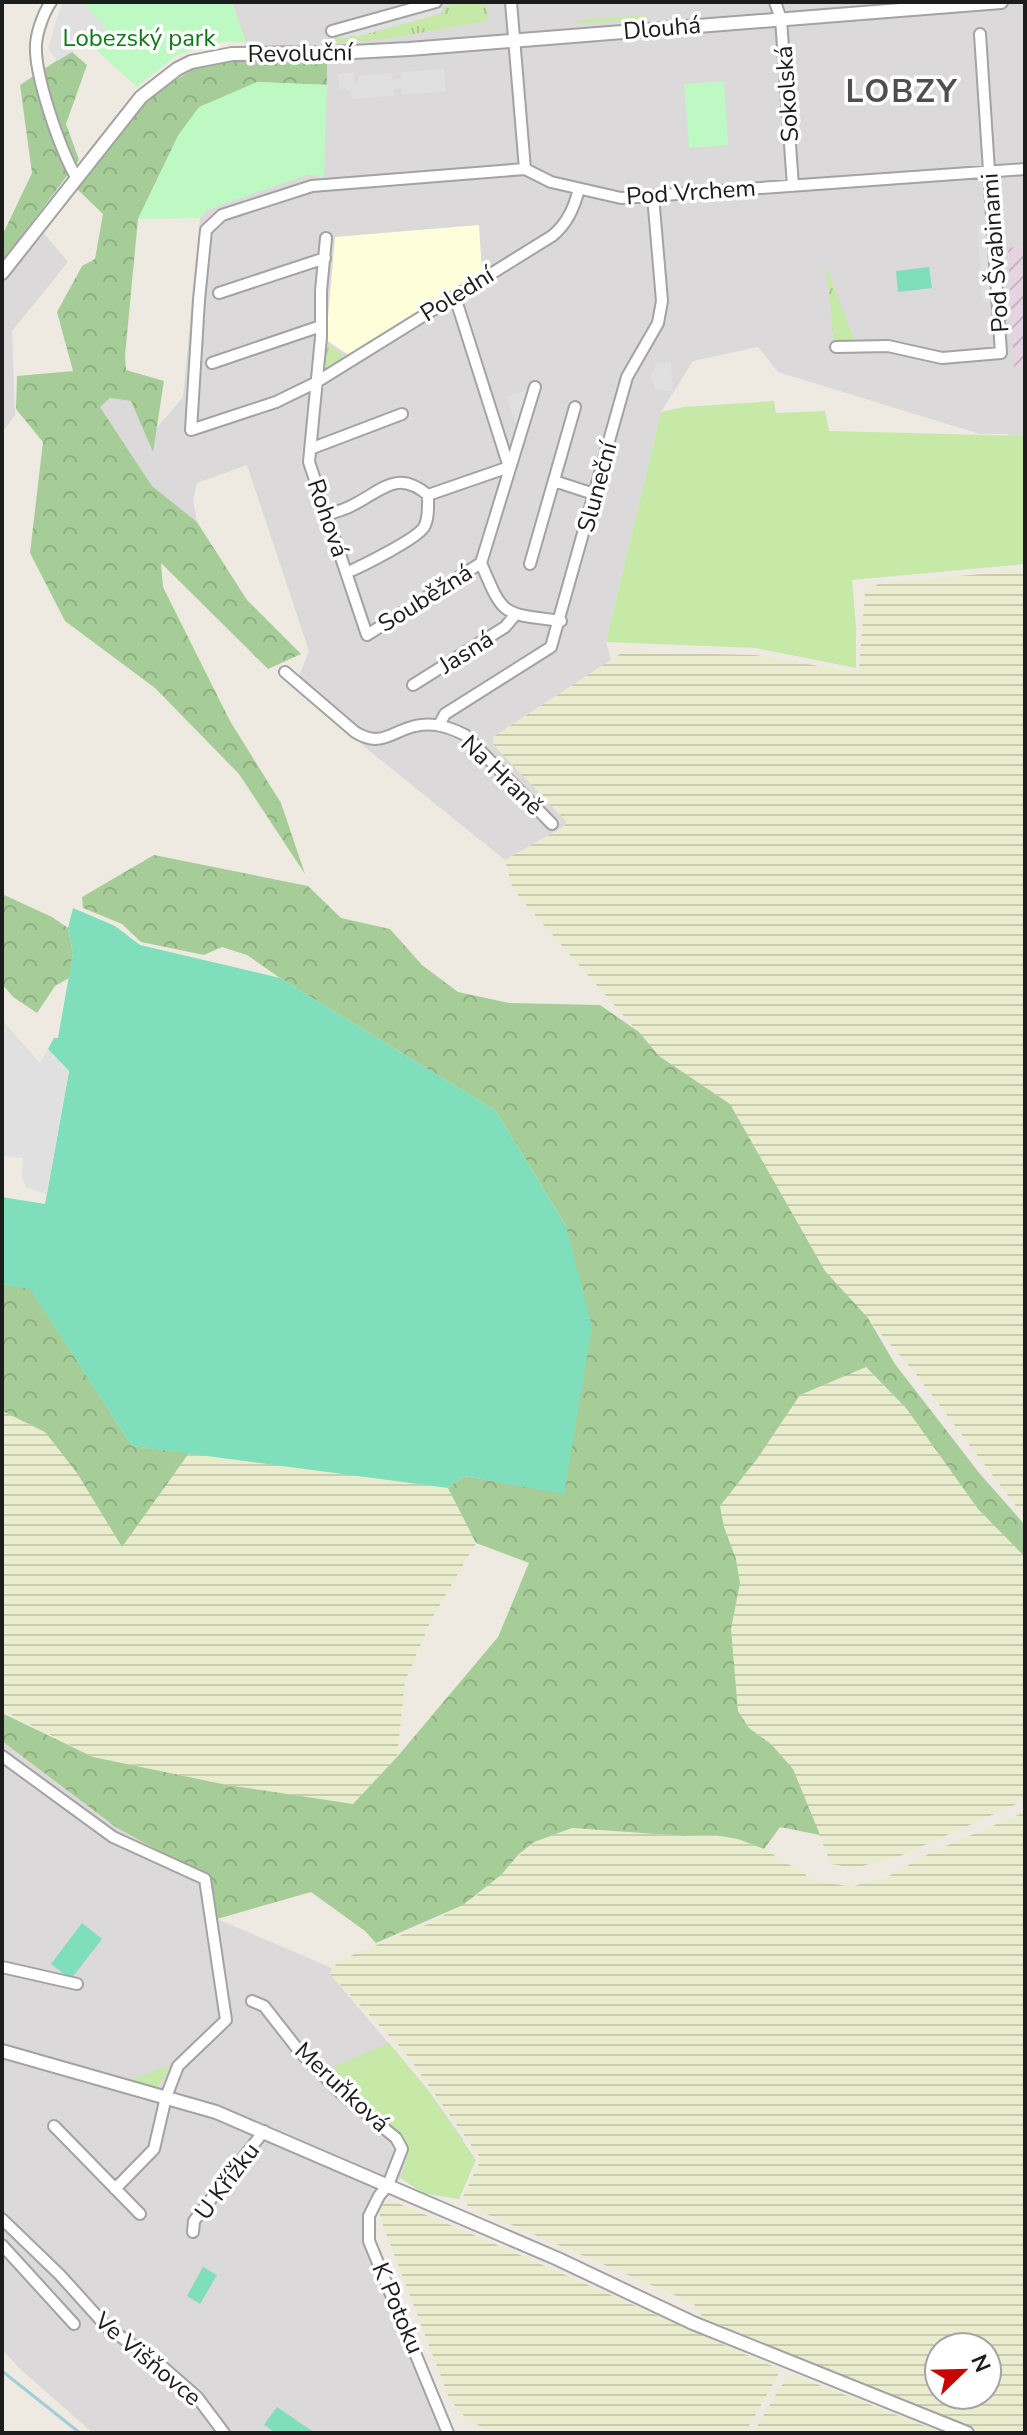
<svg xmlns="http://www.w3.org/2000/svg" width="1027" height="2435" viewBox="0 0 1027 2435" font-family="'Nunito Sans',sans-serif">
  <style>
    .residential { fill: #dbd9d9 }
    .industrial { fill: url(#industrial-furrows) }
    .education { fill: #feffda }
    .farmland { fill: url(#farmland-rules); fill-rule: evenodd }
    .grass { fill: url(#grass-tufts) }
    .forest { fill: url(#forest-crowns) }
    .park { fill: #bef9c4 }
    .garden { fill: #c6e9a7 }
    .pitch { fill: #7fdebb }
    .parking { fill: #e0e0e0 }
    .lines { fill: none; stroke-linecap: round; stroke-linejoin: round }
    .stream { stroke: #a2cedc; stroke-width: 3 }
    .minor-casing { stroke: #a3a3a3; stroke-width: 14 }
    .tertiary-casing { stroke: #a3a3a3; stroke-width: 16 }
    .minor { stroke: #fff; stroke-width: 10 }
    .tertiary { stroke: #fff; stroke-width: 12 }
    .labels { text-anchor: middle; stroke-width: 7; stroke-linejoin: round; paint-order: stroke }
    .street-label { font-size: 24px; fill: #1c1c1c; stroke: #fff }
    .park-label { font-size: 24px; fill: #0b7a17; stroke: #fff }
    .district-label { font-size: 32px; font-weight: bold; letter-spacing: 2px; fill: #4f4f4f; stroke: #fff }
  </style>
  <defs>
    <pattern id="industrial-furrows" width="10" height="10" patternUnits="userSpaceOnUse" patternTransform="scale(2)"><rect width="10" height="10" fill="#e7d4e3"/><path d="M-1 1l2-2M0 10L10 0M9 11l2-2" fill="none" stroke="#c6b5c2"/></pattern>
    <pattern id="farmland-rules" width="6" height="5" patternUnits="userSpaceOnUse" patternTransform="scale(2)"><rect width="6" height="5" fill="#eaedcd"/><path d="M0 2.5h6" fill="none" stroke="#c8cbaf"/></pattern>
    <pattern id="grass-tufts" width="24" height="20" patternUnits="userSpaceOnUse" patternTransform="scale(2)"><rect width="24" height="20" fill="#c6e9a7"/><path d="M3 7l-1-3M5 7V3M7 7l1-3M15 17l-1-3M17 17v-4M19 17l1-3" fill="none" stroke="#aac78f"/></pattern>
    <pattern id="forest-crowns" width="20" height="18" patternUnits="userSpaceOnUse" patternTransform="scale(2)"><rect width="20" height="18" fill="#a6cd97"/><path d="M2 6a3 3 0 1 1 6 0M12 15a3 3 0 1 1 6 0" fill="none" stroke="#8eaf82"/></pattern>
  </defs>
  <rect width="100%" height="100%" fill="#eeeae2"/>
  <path class="residential" d="M 232,2 L 1025,2 L 1025,246 L 1008,248 L 1015,369 L 1024,369 L 1025,436 L 1008,438 L 1008,434 L 980,434 L 778,372 L 758,347 L 693,361 L 661,412 L 606,642 L 611,660 L 493,737 L 493,744 L 566,821 L 565,826 L 505,860 L 372,753 L 295,687 L 309,651 L 247,465 L 197,483 L 193,500 L 197,522 L 152,486 L 100,407 L 110,398 L 131,401 L 153,450 L 156,429 L 183,397 L 200,218 L 207,210 L 310,173 L 328,57 L 249,55 Z
    M 33,220 L 68,262 L 12,331 L 15,415 L 2,433 L 2,262 Z
    M 2,1741 L 117,1828 L 207,1877 L 217,1919 L 332,1968 L 330,1974 L 428,2090 L 463,2139 L 459,2199 L 423,2193 L 401,2178 L 375,2196 L 367,2254 L 412,2356 L 440,2433 L 93,2433 L 20,2369 L 2,2349 Z"/>
  <path class="industrial" d="M 1025,246 L 1025,389 L 1024,369 L 1014,369 L 1008,248 Z"/>
  <path class="education" d="M 479,225 L 482,273 L 350,356 L 326,340 L 335,237 Z"/>
  <path class="farmland" d="M 1025,570 L 1025,1518 L 912,1369 L 825,1271 L 730,1104 L 659,1056 L 521,899 L 512,886 L 505,860 L 565,826 L 566,821 L 493,744 L 493,737 L 623,652 L 755,655 L 854,672 L 859,670 L 865,592 L 880,583 Z
    M 865,1367 L 906,1408 L 978,1509 L 1025,1557 L 1025,1800 L 900,1856 L 855,1868 L 831,1864 L 793,1769 L 771,1744 L 749,1728 L 738,1711 L 731,1629 L 740,1583 L 736,1559 L 724,1527 L 720,1506 L 757,1459 L 800,1395 Z
    M 2,1411 L 45,1432 L 77,1473 L 122,1546 L 189,1453 L 448,1488 L 476,1543 L 432,1618 L 405,1681 L 397,1757 L 353,1804 L 227,1785 L 93,1757 L 2,1710 Z
    M 1025,1812 L 1025,2433 L 986,2433 L 756,2341 L 709,2320 L 702,2316 L 693,2303 L 468,2206 L 463,2197 L 481,2159 L 404,2051 L 330,1974 L 338,1961 L 428,1924 L 473,1899 L 534,1842 L 572,1828 L 684,1836 L 714,1835 L 738,1839 L 766,1850 L 812,1879 L 850,1887 L 887,1877 L 934,1851 ZM 939,2347 L 987,2347 L 987,2395 L 939,2395 Z
    M 385,2201 L 395,2202 L 488,2241 L 779,2369 L 779,2373 L 745,2433 L 491,2433 L 465,2417 L 450,2400 L 381,2220 L 379,2210 Z
    M 796,2376 L 943,2433 L 753,2433 L 781,2386 L 788,2377 Z"/>
  <path class="grass" d="M 461,2 L 484,2 L 489,14 L 487,21 L 385,39 L 336,43 L 334,37 L 338,36 L 339,39 L 442,13 L 444,7 Z
    M 647,15 L 647,17 L 639,17 L 639,21 L 576,23 L 580,20 Z
    M 826,265 L 857,347 L 834,344 Z
    M 325,343 L 345,357 L 344,361 L 332,368 L 326,367 L 323,360 Z
    M 169,2066 L 159,2086 L 154,2087 L 129,2080 Z"/>
  <path class="forest" d="M 71,51 L 87,65 L 66,124 L 79,160 L 2,262 L 2,236 L 32,173 L 20,85 Z
    M 327,56 L 327,85 L 257,82 L 179,134 L 138,219 L 125,356 L 126,370 L 164,381 L 153,452 L 131,401 L 110,398 L 100,407 L 152,486 L 197,522 L 247,600 L 301,654 L 268,669 L 161,563 L 163,587 L 230,721 L 281,803 L 305,874 L 239,774 L 155,688 L 65,621 L 30,553 L 43,442 L 16,409 L 17,376 L 73,371 L 57,312 L 82,266 L 95,259 L 103,214 L 75,187 L 149,96 L 199,66 L 241,57 Z
    M 154,855 L 308,886 L 341,918 L 390,929 L 422,965 L 458,992 L 509,1003 L 600,1005 L 639,1032 L 659,1056 L 730,1104 L 825,1271 L 868,1318 L 895,1364 L 980,1474 L 1025,1525 L 1025,1557 L 978,1509 L 906,1408 L 866,1367 L 800,1395 L 757,1459 L 720,1506 L 724,1527 L 736,1559 L 740,1583 L 731,1629 L 738,1711 L 749,1728 L 771,1744 L 793,1769 L 820,1835 L 780,1827 L 764,1849 L 738,1839 L 714,1835 L 684,1836 L 572,1828 L 534,1842 L 519,1854 L 501,1875 L 463,1905 L 376,1943 L 365,1931 L 311,1892 L 217,1919 L 207,1877 L 117,1828 L 2,1741 L 2,1713 L 93,1757 L 227,1785 L 353,1804 L 397,1757 L 498,1637 L 529,1563 L 476,1543 L 448,1488 L 464,1476 L 564,1493 L 566,1226 L 496,1111 L 280,978 L 247,955 L 222,947 L 204,955 L 141,942 L 122,924 L 83,908 L 82,897 Z
    M 2,894 L 52,917 L 68,928 L 73,953 L 69,978 L 55,986 L 37,1013 L 13,997 L 2,984 Z
    M 2,1284 L 30,1288 L 132,1446 L 189,1453 L 122,1547 L 77,1473 L 45,1432 L 2,1411 Z"/>
  <path class="park" d="M 82,2 L 232,2 L 246,42 L 220,42 L 177,55 L 137,87 L 96,50 L 105,27 Z
    M 724,81 L 728,145 L 689,148 L 684,84 Z
    M 257,82 L 327,85 L 324,175 L 321,178 L 310,174 L 207,210 L 200,218 L 138,219 L 179,134 L 199,107 Z"/>
  <path class="garden" d="M 774,401 L 776,413 L 825,411 L 829,431 L 1025,436 L 1025,564 L 852,580 L 856,626 L 856,668 L 756,648 L 606,642 L 661,412 L 684,407 Z
    M 389,2043 L 428,2090 L 476,2160 L 459,2199 L 423,2193 L 401,2178 L 407,2158 L 403,2138 L 326,2070 Z"/>
  <path class="pitch" d="M 929,267 L 932,288 L 898,292 L 896,271 Z
    M 73,908 L 115,926 L 140,945 L 280,978 L 496,1111 L 566,1226 L 592,1327 L 564,1494 L 464,1476 L 448,1488 L 132,1446 L 30,1289 L 2,1284 L 2,1197 L 45,1204 L 69,1071 L 48,1049 L 54,1038 L 58,1038 L 73,953 L 68,928 Z
    M 82,1923 L 102,1939 L 71,1979 L 51,1964 Z
    M 203,2267 L 217,2275 L 200,2304 L 187,2296 Z
    M 277,2407 L 315,2433 L 276,2433 L 264,2425 Z"/>
  <path class="parking" d="M 62,2 L 82,2 L 105,27 L 103,34 L 57,61 L 48,48 Z
    M 440,2 L 443,13 L 356,37 L 355,35 L 339,39 L 338,36 L 334,37 L 332,31 Z
    M 444,69 L 446,91 L 402,95 L 401,88 L 394,89 L 394,96 L 352,99 L 351,92 L 345,88 L 339,89 L 338,74 L 354,72 L 355,83 L 359,82 L 359,76 L 392,73 L 393,80 L 401,79 L 401,72 Z
    M 994,224 L 998,301 L 983,302 L 977,225 Z
    M 671,362 L 673,392 L 656,389 L 650,378 L 657,363 Z
    M 535,387 L 519,434 L 507,397 Z
    M 2,1020 L 40,1063 L 48,1049 L 69,1071 L 47,1194 L 26,1187 L 22,1178 L 23,1158 L 2,1156 Z"/>
  <g class="lines">
    <path class="stream" d="M 2,2371 L 80,2433"/>
    <g class="minor-casing">
      <path id="minor" d="M 51,2 C 44,12 37,31 36,44 C 34,75 60,149 76,177
        M 511,2 L 525,169
        M 775,2 L 781,19 L 793,186
        M 332,31 L 436,2
        M 579,189 C 574,208 567,224 552,236 L 315,383 L 276,402 L 191,430 L 199,300 L 206,230 L 222,215 L 312,186 L 525,169 L 551,182 L 621,198 L 1025,169
        M 326,238 L 321,291 L 321,337 L 309,462 L 367,635 L 481,563 L 535,387
        M 219,293 L 325,258
        M 836,347 L 888,346 L 942,358 L 1001,353 L 980,34
        M 212,363 L 321,326
        M 310,449 L 402,414
        M 554,481 L 594,494
        M 428,495 L 509,467 L 455,297
        M 326,515 C 335,512 344,510 351,506 C 381,492 396,468 428,495
        M 481,563 C 504,618 502,613 561,621
        M 530,564 L 575,407
        M 346,573 C 360,567 417,539 424,527 C 429,519 428,505 428,495
        M 285,672 L 355,732 C 381,748 390,732 415,726 C 434,722 449,727 465,735 L 552,824
        M 413,685 L 505,627 L 516,614
        M 439,725 L 445,714 L 551,647 L 627,377 L 658,323 L 662,301 L 653,196
        M 2,1756 L 113,1837 L 205,1879 L 226,2020 L 178,2066 L 166,2097 L 154,2149 L 115,2189
        M 2,1967 L 77,1984
        M 252,2001 L 264,2006 L 300,2052 L 341,2093 L 396,2138 L 402,2149 L 388,2185 L 379,2196 L 369,2216 L 369,2241 L 448,2433
        M 54,2126 L 140,2214
        M 2,2219 L 60,2275 L 106,2326 L 164,2368 L 197,2397 L 224,2433
        M 193,2232 L 194,2221 L 264,2131
        M 2,2245 L 74,2324"/>
    </g>
    <g class="tertiary-casing">
      <path id="tertiary" d="M 2,273 L 141,97 L 177,69 L 191,62 L 232,54 L 334,53 L 409,49 L 1001,2
        M 2,2051 L 216,2112 L 558,2259 L 693,2323 L 967,2433"/>
    </g>
    <use href="#minor" class="minor"/>
    <use href="#tertiary" class="tertiary"/>
  </g>
  <g class="labels">
    <g class="street-label">
      <text transform="translate(662 28) rotate(-5)" y="8">Dlouhá</text>
      <text transform="translate(300 53) rotate(-1)" y="8">Revoluční</text>
      <text transform="translate(787 94) rotate(-94)" y="8">Sokolská</text>
      <text transform="translate(691 192) rotate(-4)" y="8">Pod Vrchem</text>
      <text transform="translate(995 253) rotate(-94)" y="8">Pod Švabinami</text>
      <text transform="translate(457 294) rotate(-32)" y="8">Polední</text>
      <text transform="translate(597 487) rotate(-75)" y="8">Sluneční</text>
      <text transform="translate(328 518) rotate(71)" y="8">Rohová</text>
      <text transform="translate(425 598) rotate(-32)" y="8">Souběžná</text>
      <text transform="translate(466 652) rotate(-32)" y="8">Jasná</text>
      <text transform="translate(502 775) rotate(44)" y="8">Na Hraně</text>
      <text transform="translate(342 2087) rotate(43)" y="8">Meruňková</text>
      <text transform="translate(227 2181) rotate(-53)" y="8">U Křížku</text>
      <text transform="translate(398 2308) rotate(67)" y="8">K Potoku</text>
      <text transform="translate(148 2359) rotate(40)" y="8">Ve Višňovce</text>
    </g>
    <g class="park-label">
      <text x="139" y="46">Lobezský park</text>
    </g>
    <g class="district-label">
      <text x="902" y="102">LOBZY</text>
    </g>
  </g>
  <rect width="1027" height="2435" fill="none" stroke="#1c1c1c" stroke-width="8"/>
  <g transform="translate(963 2371) rotate(67)"><circle r="38" fill="#ffffff" stroke="#a4a4a4" stroke-width="2"/>
  <path d="M0-6L14 30L0 20L-14 30Z" fill="#c90500"/>
  <text y="-12" font-size="22" font-weight="bold" text-anchor="middle" fill="#1c1c1c">N</text>
  </g>
</svg>
